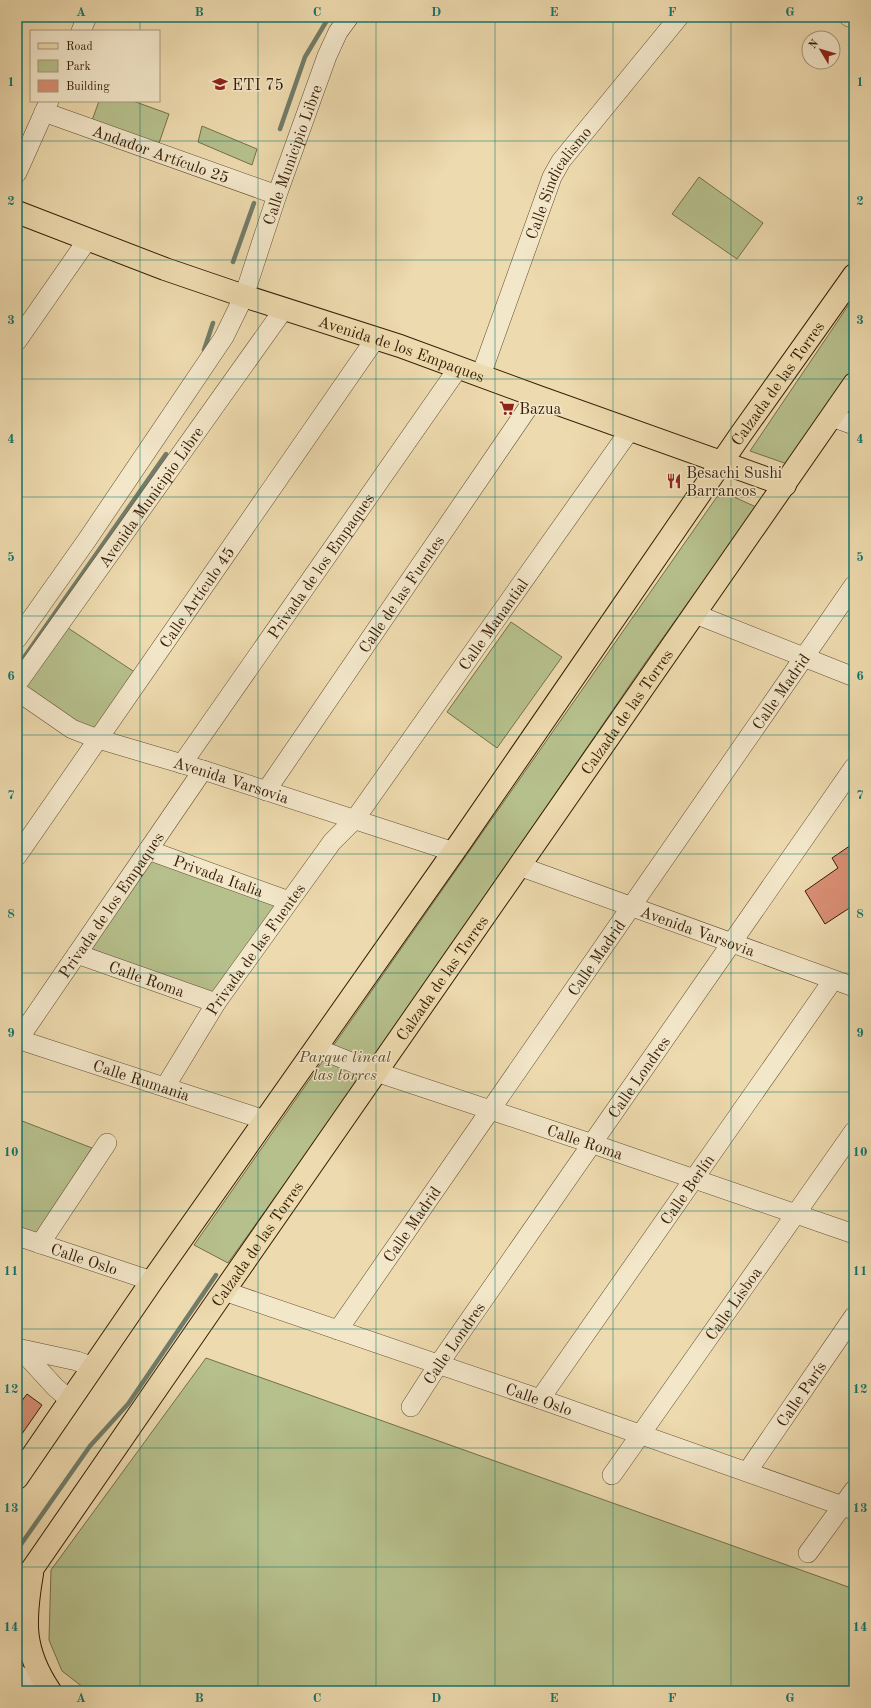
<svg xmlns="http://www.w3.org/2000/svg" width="871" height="1708" viewBox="0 0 871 1708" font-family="'Old Standard TT',serif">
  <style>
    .green { fill: #b6c08c; stroke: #766f4a }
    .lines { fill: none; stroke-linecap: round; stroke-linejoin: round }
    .stream { stroke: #727c69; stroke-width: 4.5 }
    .building { fill: #d98e73; stroke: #371e07 }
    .minor-casing { stroke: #644d31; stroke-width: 20 }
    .major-casing { stroke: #371e07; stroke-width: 24 }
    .minor { stroke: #f3e7ca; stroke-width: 19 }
    .major { stroke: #eddaae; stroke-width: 22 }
    .grid { fill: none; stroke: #0f766e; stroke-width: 1; stroke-opacity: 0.55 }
    .labels { text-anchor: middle; stroke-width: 3; stroke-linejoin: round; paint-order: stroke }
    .poi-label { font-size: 16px; fill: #371e07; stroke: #f3e7ca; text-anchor: start }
    .street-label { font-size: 16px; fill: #371e07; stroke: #f3e7ca }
    .park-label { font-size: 16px; font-style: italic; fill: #5d4f2f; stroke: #f3e7ca }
    .neatline { fill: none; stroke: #0f766e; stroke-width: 1.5 }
    .grid-label { font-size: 13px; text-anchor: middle; font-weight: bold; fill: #0f766e }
  </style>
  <rect width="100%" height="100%" fill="#eddaae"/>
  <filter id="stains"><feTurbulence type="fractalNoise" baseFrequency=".005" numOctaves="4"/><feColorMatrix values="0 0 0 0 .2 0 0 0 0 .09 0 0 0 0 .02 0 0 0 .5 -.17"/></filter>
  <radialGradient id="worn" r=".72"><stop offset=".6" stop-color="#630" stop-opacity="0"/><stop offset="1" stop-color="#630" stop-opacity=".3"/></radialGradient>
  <path class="green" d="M 99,101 L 133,101 L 169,114 L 156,152 L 89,129 Z
    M 202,126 L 257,149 L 252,165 L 198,142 Z
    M 699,177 L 763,223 L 737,259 L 672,214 Z
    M 854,297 L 854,372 L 790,465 L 750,451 Z
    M 721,491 L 756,507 L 645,663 L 363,1074 L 228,1263 L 194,1245 Z
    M 511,622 L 562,657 L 497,748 L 447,712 Z
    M 65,626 L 136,673 L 95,732 L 21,689 Z
    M 147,856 L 279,905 L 214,996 L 84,946 Z
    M 17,1119 L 92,1148 L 35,1235 L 17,1229 Z
    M 206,1358 L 854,1589 L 854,1691 L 88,1691 L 62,1671 L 49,1640 L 51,1570 Z"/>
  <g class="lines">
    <path class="stream" d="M 280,129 L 305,57 L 329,17
      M 233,262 L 254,203
      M 204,350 L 213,323
      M 18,666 L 166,454
      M 17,1550 L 90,1446 L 128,1404 L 216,1275"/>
  </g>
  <path class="building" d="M 854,843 L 854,905 L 825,924 L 805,891 L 838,868 L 832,858 Z
    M 27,1394 L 42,1405 L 17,1441 L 17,1407 Z"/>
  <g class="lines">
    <g class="minor-casing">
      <g id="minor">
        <path d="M 849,17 L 854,19"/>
        <path d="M 81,31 L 87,17"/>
        <path id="s1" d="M 44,112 L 277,195"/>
        <path d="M 17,173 L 49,101"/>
        <path d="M 17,341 L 88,239"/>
        <path id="s2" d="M 481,375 L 552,177 L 561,161 L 679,17"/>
        <path d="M 832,417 L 854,425"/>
        <path d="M 695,614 L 854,677"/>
        <path id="s3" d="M 17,639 L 87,540 L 224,337 L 244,296 L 277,195 L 327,56 L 338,32 L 349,17"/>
        <path id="s4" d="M 17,684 L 284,309"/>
        <path id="s5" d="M 17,691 L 72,729 L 98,739 L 203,770 L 454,852"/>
        <path id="s6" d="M 182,764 L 459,367"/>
        <path id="s7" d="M 266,791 L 536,396"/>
        <path id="s8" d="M 148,850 L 289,901"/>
        <path id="s9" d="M 17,856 L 376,338"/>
        <path id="s10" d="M 519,866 L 854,987"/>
        <path id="s11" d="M 77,954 L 216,1003"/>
        <path id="s12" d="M 17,1039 L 265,1120"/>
        <path id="s13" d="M 18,1040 L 203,770"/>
        <path id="s14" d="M 316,1048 L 376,1072 L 593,1144 L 854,1234"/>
        <path id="s15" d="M 165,1087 L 216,1003 L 332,842 L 355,819 L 630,430"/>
        <path id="s16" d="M 17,1236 L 152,1281"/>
        <path d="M 40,1244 L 107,1143"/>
        <path id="s17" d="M 224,1291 L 540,1399 L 854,1510"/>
        <path id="s18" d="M 338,1330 L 854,585"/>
        <path d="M 17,1348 L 77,1361 L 93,1367"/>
        <path d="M 21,1350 L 55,1387 L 70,1400"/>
        <path id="s19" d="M 540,1399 L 833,980"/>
        <path id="s20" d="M 411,1407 L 438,1365 L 854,767"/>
        <path id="s21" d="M 747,1472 L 854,1316"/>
        <path id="s22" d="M 612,1475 L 854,1131"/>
        <path d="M 808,1553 L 854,1490"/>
        <path d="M 17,1674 L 40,1691"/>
      </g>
    </g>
    <g class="major-casing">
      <g id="major">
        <path id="s23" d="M 17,212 L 165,269 L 244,296 L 400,346 L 536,396 L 785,485"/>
        <path id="s24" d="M 17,1478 L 152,1281 L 462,840 L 741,434 L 854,275"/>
        <path d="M 32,1574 C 24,1621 22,1649 50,1691"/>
        <path id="s25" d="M 17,1591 L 224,1291 L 854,384"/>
      </g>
    </g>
    <use href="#minor" class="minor"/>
    <use href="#major" class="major"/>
  </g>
  <path class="grid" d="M 140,17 L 140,31M 258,17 L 258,1691M 376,17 L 376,1691M 495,17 L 495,1691M 613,17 L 613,1691M 731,17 L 731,1691M 140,101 L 140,1691M 17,141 L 854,141M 17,260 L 854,260M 17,379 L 854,379M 17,497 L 854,497M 17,616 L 854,616M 17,735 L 854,735M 17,854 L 854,854M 17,973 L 854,973M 17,1092 L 854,1092M 17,1211 L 854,1211M 17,1329 L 854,1329M 17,1448 L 854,1448M 17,1567 L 854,1567"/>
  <defs>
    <g id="school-bare" transform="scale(1.2)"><path d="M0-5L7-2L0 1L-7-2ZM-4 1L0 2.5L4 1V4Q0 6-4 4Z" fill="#8f2418" stroke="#f3e7ca" stroke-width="2.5" paint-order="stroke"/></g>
    <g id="supermarket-bare" transform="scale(1.2)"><path d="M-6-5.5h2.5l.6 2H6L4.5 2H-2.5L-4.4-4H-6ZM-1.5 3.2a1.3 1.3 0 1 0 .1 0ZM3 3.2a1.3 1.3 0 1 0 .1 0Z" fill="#8f2418" stroke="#f3e7ca" stroke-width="2.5" paint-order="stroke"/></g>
    <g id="restaurant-bare" transform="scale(1.2)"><path d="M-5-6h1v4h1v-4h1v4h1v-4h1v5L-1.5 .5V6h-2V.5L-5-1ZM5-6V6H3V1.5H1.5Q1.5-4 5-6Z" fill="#8f2418" stroke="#f3e7ca" stroke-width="2.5" paint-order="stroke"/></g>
  </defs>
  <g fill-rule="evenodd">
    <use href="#school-bare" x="220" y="84"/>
    <use href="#supermarket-bare" x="507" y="408"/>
    <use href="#restaurant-bare" x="674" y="481"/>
  </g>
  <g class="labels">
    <g class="poi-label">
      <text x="232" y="90">ETI 75</text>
      <text x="519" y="414">Bazua</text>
      <text x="686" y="478">Besachi Sushi<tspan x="686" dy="18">Barrancos</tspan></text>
    </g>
    <g class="street-label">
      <text dy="6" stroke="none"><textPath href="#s1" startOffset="124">Andador Artículo 25</textPath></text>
      <text dy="6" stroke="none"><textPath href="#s3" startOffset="561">Calle Municipio Libre</textPath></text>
      <text dy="6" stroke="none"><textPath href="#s2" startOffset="208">Calle Sindicalismo</textPath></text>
      <text dy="6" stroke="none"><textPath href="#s23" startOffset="408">Avenida de los Empaques</textPath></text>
      <text dy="6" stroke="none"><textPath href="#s24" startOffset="1333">Calzada de las Torres</textPath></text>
      <text dy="6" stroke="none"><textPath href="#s4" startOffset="230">Avenida Municipio Libre</textPath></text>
      <text dy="6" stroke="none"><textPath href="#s6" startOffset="242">Privada de los Empaques</textPath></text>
      <text dy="6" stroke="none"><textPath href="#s7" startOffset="239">Calle de las Fuentes</textPath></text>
      <text dy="6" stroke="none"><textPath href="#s9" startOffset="315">Calle Artículo 45</textPath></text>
      <text dy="6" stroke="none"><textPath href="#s15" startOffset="568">Calle Manantial</textPath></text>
      <text dy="6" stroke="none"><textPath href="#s18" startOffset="777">Calle Madrid</textPath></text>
      <text dy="6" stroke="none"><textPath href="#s25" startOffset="1070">Calzada de las Torres</textPath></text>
      <text dy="6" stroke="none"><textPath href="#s5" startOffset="234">Avenida Varsovia</textPath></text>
      <text dy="6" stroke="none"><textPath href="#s8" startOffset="75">Privada Italia</textPath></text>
      <text dy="6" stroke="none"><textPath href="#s13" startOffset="164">Privada de los Empaques</textPath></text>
      <text dy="6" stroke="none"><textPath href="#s10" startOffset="190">Avenida Varsovia</textPath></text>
      <text dy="6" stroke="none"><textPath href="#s15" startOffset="165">Privada de las Fuentes</textPath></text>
      <text dy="6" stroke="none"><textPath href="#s18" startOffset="453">Calle Madrid</textPath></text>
      <text dy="6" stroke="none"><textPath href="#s25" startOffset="746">Calzada de las Torres</textPath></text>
      <text dy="6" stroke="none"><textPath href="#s11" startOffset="74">Calle Roma</textPath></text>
      <text dy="6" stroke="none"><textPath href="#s20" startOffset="401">Calle Londres</textPath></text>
      <text dy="6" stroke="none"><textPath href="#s12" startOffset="131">Calle Rumania</textPath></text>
      <text dy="6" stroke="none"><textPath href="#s14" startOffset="285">Calle Roma</textPath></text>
      <text dy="6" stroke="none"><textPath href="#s19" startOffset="256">Calle Berlín</textPath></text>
      <text dy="6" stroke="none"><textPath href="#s18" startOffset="129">Calle Madrid</textPath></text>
      <text dy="6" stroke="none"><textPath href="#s25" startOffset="422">Calzada de las Torres</textPath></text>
      <text dy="6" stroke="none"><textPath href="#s16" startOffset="71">Calle Oslo</textPath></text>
      <text dy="6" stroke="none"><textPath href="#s22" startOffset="210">Calle Lisboa</textPath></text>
      <text dy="6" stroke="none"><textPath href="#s20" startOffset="77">Calle Londres</textPath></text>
      <text dy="6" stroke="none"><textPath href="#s21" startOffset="95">Calle París</textPath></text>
      <text dy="6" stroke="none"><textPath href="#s17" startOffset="333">Calle Oslo</textPath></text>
    </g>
    <g class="park-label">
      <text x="345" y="1062">Parque lineal<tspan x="345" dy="18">las torres</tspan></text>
    </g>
  </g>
  <rect width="871" height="1708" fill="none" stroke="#eddaae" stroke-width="44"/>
  <rect x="30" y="30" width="130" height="72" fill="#f3e7ca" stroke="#a8977c"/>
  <rect x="38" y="43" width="20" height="6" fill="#eddaae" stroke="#a8977c"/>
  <text x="66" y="50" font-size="12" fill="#371e07">Road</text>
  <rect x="38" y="60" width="20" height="12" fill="#b6c08c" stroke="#a8977c"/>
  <text x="66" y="70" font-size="12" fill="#371e07">Park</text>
  <rect x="38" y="80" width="20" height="12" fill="#d98e73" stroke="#a8977c"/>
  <text x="66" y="90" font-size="12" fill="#371e07">Building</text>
  <g transform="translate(821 50) rotate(308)"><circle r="19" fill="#f3e7ca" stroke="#a8977c"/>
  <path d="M0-3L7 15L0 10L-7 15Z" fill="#8f2418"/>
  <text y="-6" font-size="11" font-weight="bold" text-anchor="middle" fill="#371e07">N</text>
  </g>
  <rect x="22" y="22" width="827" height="1664" class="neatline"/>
  <g class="grid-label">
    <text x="81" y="16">A</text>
    <text x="199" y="16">B</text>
    <text x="317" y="16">C</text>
    <text x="436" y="16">D</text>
    <text x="554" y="16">E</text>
    <text x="672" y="16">F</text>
    <text x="790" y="16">G</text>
    <text x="11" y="86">1</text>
    <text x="860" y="86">1</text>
    <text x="11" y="205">2</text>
    <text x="860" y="205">2</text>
    <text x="11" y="324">3</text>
    <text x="860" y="324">3</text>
    <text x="11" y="443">4</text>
    <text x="860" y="443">4</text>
    <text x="11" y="561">5</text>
    <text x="860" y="561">5</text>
    <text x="11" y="680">6</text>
    <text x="860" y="680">6</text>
    <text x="11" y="799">7</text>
    <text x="860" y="799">7</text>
    <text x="11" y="918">8</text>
    <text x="860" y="918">8</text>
    <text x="11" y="1037">9</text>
    <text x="860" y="1037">9</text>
    <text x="11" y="1156">10</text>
    <text x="860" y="1156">10</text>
    <text x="11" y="1275">11</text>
    <text x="860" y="1275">11</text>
    <text x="11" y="1393">12</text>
    <text x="860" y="1393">12</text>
    <text x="11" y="1512">13</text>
    <text x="860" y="1512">13</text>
    <text x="11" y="1631">14</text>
    <text x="860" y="1631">14</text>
    <text x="81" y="1702">A</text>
    <text x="199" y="1702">B</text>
    <text x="317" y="1702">C</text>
    <text x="436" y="1702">D</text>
    <text x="554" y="1702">E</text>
    <text x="672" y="1702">F</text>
    <text x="790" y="1702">G</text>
  </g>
  <rect width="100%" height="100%" filter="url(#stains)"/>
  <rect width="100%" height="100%" fill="url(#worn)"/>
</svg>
